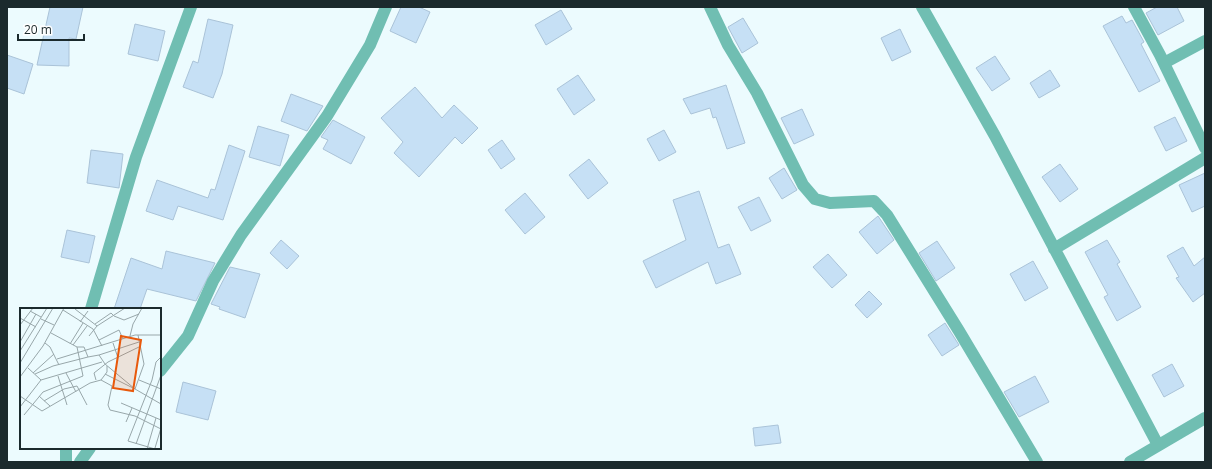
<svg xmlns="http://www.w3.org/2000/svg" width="1212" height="469" viewBox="0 0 1212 469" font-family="'Open Sans',sans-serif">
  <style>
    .building { fill: #c6e0f5; stroke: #aac3d8 }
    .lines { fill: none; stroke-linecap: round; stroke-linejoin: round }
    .street { stroke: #70beb2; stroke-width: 12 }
    .inset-road { fill: none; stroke: #98a7aa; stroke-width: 1 }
    .view { fill: #e8590c; fill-opacity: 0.15; stroke: #e8590c; stroke-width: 2 }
    .inset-edge { fill: none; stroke: #1b2a2d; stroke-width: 2 }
  </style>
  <rect width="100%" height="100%" fill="#ecfbfe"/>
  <path class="building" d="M 50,7 L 83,7 L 76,39 L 69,38 L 69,66 L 37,65 Z
    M 401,7 L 419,7 L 430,12 L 416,43 L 390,31 Z
    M 1157,7 L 1177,7 L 1184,21 L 1158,35 L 1146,13 Z
    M 561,10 L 572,29 L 546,45 L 535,25 Z
    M 1122,16 L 1126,23 L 1132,20 L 1144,42 L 1141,44 L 1160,81 L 1139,92 L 1103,26 Z
    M 743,18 L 758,43 L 742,53 L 728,27 Z
    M 208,19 L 233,25 L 222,74 L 213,98 L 183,87 L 193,61 L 198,63 Z
    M 135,24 L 165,31 L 158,61 L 128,54 Z
    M 900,29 L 911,52 L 892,61 L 881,38 Z
    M 7,55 L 33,64 L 24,94 L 7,88 Z
    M 995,56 L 1010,79 L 992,91 L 976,68 Z
    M 1050,70 L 1060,86 L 1039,98 L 1030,83 Z
    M 578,75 L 595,100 L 574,115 L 557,89 Z
    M 726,85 L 745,143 L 727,149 L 716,117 L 713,118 L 710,108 L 691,114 L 683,99 Z
    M 415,87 L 442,118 L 454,105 L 478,128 L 462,144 L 455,137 L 419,177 L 394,153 L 403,142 L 381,118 Z
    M 291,94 L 323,106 L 307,131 L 281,121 Z
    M 802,109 L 814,135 L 794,144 L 781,118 Z
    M 1175,117 L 1187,141 L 1166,151 L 1154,127 Z
    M 333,120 L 365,137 L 351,164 L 323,149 L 328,140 L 321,137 Z
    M 258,126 L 289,135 L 280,166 L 249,157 Z
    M 664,130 L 676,152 L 659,161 L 647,139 Z
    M 502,140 L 515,159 L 501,169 L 488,150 Z
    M 229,145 L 245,151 L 223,220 L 178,206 L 173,220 L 146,211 L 157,180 L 208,198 L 211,189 L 215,190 Z
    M 91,150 L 123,154 L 119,188 L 87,183 Z
    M 589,159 L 608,183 L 588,199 L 569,175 Z
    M 1060,164 L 1078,189 L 1060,202 L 1042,177 Z
    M 784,168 L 797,190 L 782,199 L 769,178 Z
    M 1205,173 L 1205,206 L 1192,212 L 1179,185 Z
    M 699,191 L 718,248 L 729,244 L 741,274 L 716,284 L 708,262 L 656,288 L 643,261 L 686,240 L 673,200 Z
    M 525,193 L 545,217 L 525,234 L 505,210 Z
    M 759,197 L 771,221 L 751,231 L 738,207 Z
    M 878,216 L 894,240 L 877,254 L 859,232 Z
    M 67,230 L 95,236 L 89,263 L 61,257 Z
    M 281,240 L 299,256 L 287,269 L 270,253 Z
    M 1107,240 L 1120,262 L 1117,264 L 1141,307 L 1117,321 L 1104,297 L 1108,295 L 1085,252 Z
    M 937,241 L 955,268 L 936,281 L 919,253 Z
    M 1183,247 L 1194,266 L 1205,257 L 1205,293 L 1193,302 L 1176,278 L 1179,277 L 1167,256 Z
    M 166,251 L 215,263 L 196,301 L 147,289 L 140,309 L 114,309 L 131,258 L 162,269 Z
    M 828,254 L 847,275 L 832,288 L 813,267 Z
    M 1033,261 L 1048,288 L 1025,301 L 1010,274 Z
    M 230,267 L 260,274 L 245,318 L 219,309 L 220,307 L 211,304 Z
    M 869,291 L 882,304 L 867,318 L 855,305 Z
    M 945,323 L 959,345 L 942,356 L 928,335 Z
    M 1172,364 L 1184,386 L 1164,397 L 1152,375 Z
    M 1035,376 L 1049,402 L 1019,417 L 1004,392 Z
    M 183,382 L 216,391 L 208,420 L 176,412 Z
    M 778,425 L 781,443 L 755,446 L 753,428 Z"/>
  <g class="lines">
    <path class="street" d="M 710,7 L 728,45 L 757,93 L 803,185 L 815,199 L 830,203 L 874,201 L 887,215 L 959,331 L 1037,462
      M 922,7 L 995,136 L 1158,445
      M 1134,7 L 1160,55 L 1205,148
      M 1164,63 L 1205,41
      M 1054,249 L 1205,158
      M 91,309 L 136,157 L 191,7
      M 160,371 L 188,336 L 213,281 L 241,235 L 327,116 L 370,45 L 386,7
      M 66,462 L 66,448
      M 80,462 L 90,448
      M 1130,462 L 1205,418"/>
  </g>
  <g transform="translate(20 308)">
    <rect width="141" height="141" fill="#ecfbfe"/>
    <path class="inset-road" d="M 55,1 L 77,18M 43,2 L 73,21 L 82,38M 10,3 L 21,9M 94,8 L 104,12 L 119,6M 0,10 L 16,19M 21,11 L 34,17M 60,14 L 68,3M 75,16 L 91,5 L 94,8M 0,17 L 13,0M 31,25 L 57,39 L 64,39 L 68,49 L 79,47 L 85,56 L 115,81 L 141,96M 69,28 L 77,18 L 105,0M 110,28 L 113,16 L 122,0M 79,32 L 99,22 L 103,31M 0,34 L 16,6M 25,35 L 30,39 L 39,57M 93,35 L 98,50M 50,36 L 63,15M 53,37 L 67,18M 0,43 L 27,0M 79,47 L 119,34M 37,51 L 115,27 L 141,27M 0,55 L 33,0M 8,60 L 21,72M 13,65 L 34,46M 46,65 L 56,84M 15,66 L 33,58 L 68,49M 85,66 L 113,80M 38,68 L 47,97M 0,69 L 23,38 L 44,0M 21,72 L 82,54M 76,72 L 74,65 L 88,54 L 121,38M 81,72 L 87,64 L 87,58M 119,72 L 141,81M 115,81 L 124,56 L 118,27M 0,88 L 22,103 L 70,75 L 81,72 L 92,78 L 88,97 L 90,102 L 115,108 L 141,121M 19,88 L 30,98M 24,93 L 44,81 L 57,78 L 67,97M 101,95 L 141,112M 0,99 L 21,72M 4,107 L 23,84 L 63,68 L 57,39M 106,114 L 112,100M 116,136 L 141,67M 135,140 L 141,120M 127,141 L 136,110M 135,141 L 108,133 L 132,72 L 136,54 L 141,49"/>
    <path class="view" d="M 101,28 L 121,32 L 113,83 L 93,80 Z"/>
    <rect width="141" height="141" class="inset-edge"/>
  </g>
  <rect width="1212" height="469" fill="none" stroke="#1b2a2d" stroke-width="16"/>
  <path d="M18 34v6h66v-6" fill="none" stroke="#1b2a2d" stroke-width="2"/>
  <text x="24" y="34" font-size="12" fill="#1b2a2d" stroke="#ffffff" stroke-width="3" paint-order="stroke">20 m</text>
</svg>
